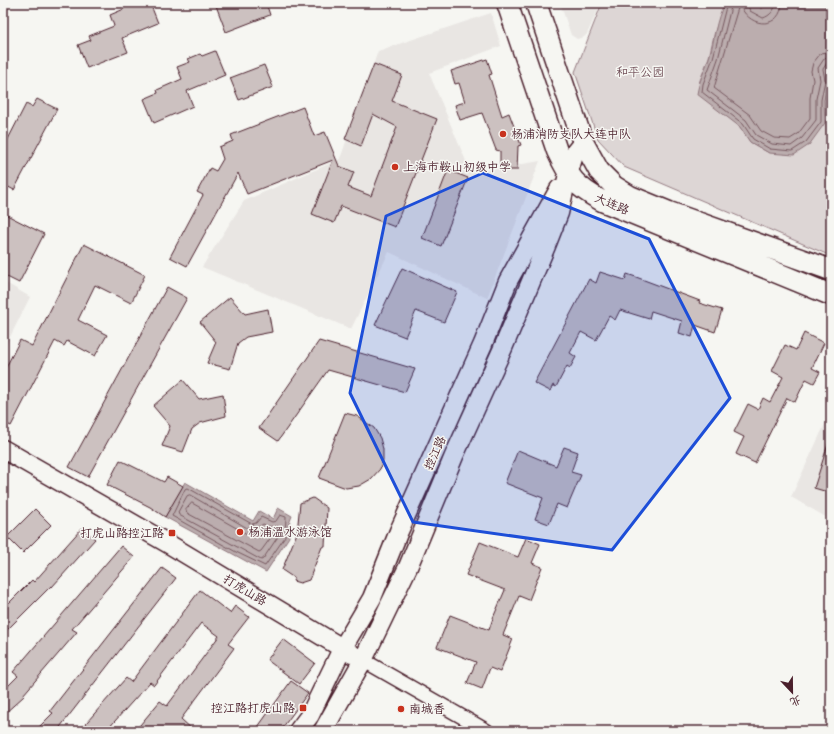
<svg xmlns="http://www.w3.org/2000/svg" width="834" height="734" viewBox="0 0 834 734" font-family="'Comic Neue','LXGW WenKai TC',sans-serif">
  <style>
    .built { fill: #e9e6e3 }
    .green { fill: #ddd6d5; stroke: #947a80 }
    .water { fill: #bbadae; stroke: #8e747a }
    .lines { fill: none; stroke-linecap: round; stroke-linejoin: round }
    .shore { stroke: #77585f; stroke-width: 1 }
    .building { fill: #ccc1c0; stroke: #4a1f2b }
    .street-casing { stroke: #4a1f2b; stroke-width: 16 }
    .secondary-casing { stroke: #4a1f2b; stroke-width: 21 }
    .primary-casing { stroke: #4a1f2b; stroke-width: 23 }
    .street { stroke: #f6f6f2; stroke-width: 13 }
    .secondary { stroke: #f6f6f2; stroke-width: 18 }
    .primary { stroke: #f6f6f2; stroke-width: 20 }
    .marked { fill: #1d4ed8; fill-opacity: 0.2; stroke: #1d4ed8; stroke-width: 3; stroke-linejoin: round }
    .poi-dot { fill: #c8321e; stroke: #f6f6f2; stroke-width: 1.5 }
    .labels { text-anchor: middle; stroke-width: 3; stroke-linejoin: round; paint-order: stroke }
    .park-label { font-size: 12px; fill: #6f4d56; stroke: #f6f6f2 }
    .poi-label { font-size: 12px; fill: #4a1f2b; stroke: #f6f6f2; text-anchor: start }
    .street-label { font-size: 12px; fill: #4a1f2b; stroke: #f6f6f2 }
  </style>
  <rect width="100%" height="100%" fill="#f6f6f2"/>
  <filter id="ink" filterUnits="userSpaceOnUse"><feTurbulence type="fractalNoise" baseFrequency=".025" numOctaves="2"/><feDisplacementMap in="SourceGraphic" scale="8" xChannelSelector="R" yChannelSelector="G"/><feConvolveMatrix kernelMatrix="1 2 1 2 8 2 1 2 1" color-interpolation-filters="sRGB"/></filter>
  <g filter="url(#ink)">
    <path class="built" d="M 560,3 L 601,3 L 587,34 L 584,37 L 577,39 L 571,35 Z
      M 491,13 L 501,46 L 429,73 L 471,173 L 540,161 L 487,298 L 389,252 L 351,329 L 202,267 L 244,201 L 340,159 L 378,51 Z
      M 3,281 L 30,297 L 3,351 Z
      M 831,411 L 831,520 L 791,497 Z"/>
    <path class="green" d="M 602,3 L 725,3 L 715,31 L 709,57 L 699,83 L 727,116 L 740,127 L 750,142 L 769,153 L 825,123 L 824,100 L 829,80 L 826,69 L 831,64 L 831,256 L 624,167 L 598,139 L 575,72 Z"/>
    <path class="water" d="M 725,3 L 754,3 L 762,9 L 768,3 L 831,3 L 831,64 L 826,69 L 829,80 L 824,100 L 825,123 L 809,145 L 794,155 L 769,153 L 750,142 L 740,127 L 697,94 C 699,81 705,70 709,58 C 715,40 715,20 725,3 Z
      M 185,482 L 253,521 L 259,511 L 273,519 L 278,508 L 292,516 L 288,526 L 289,537 L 266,572 L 165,517 Z"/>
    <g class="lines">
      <path class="shore" d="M 727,3 L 713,58 L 703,84 L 702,92 L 743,124 L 753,139 L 770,149 L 792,151 L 806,142 L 821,122 L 821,100 L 825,80 L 823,69 L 827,63 L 831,62
        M 732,3 L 718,59 L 707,90 L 746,120 L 756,135 L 772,144 L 791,146 L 802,138 L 816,120 L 816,99 L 820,80 L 818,68 L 824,59 L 831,57
        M 747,3 L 750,11 L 763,18 C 770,16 775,10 776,3
        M 782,3 C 781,29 751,29 741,7 L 738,8 L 714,88 L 750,115 L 761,131 L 774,138 L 790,139 L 798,134 L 810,118 L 810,98 L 813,80 L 811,71 L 813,63 L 821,53 L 831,51
        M 188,488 L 252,524 L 256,523 L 261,517 L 272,522 L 276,521 L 280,515 L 286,517 L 285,537 L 265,566 L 236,552 L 172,516 L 185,489 Z
        M 190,495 L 249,529 L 256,529 L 263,524 L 270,527 L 278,526 L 279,535 L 263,559 L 261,560 L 179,515 L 178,512 L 187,496 Z
        M 192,503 L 247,534 C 258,537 259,531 271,533 L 272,536 L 261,551 L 259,552 L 187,513 L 186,510 Z"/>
    </g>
    <path class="building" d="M 129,3 L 150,3 L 158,23 L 122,38 L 128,52 L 87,68 L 78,45 L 91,40 L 89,36 L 114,26 L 110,15 L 124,9 L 122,6 Z
      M 215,3 L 266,3 L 270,15 L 226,32 Z
      M 215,51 L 225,75 L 187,91 L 193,106 L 154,123 L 144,99 L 158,93 L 157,90 L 182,79 L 177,67 L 190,62 L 188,59 L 200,54 L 202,56 Z
      M 487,59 L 492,74 L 489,75 L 502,116 L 509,113 L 521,145 L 518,146 L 517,170 L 500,170 L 500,151 L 496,150 L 482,113 L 460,120 L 455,105 L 465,102 L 459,83 L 455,84 L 451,71 Z
      M 374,64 L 402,75 L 392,101 L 437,119 L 395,227 L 341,206 L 334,223 L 312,214 L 333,160 L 247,194 L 238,173 L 187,266 L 170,257 L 203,195 L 197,192 L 210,168 L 216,171 L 223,159 L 219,147 L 233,141 L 231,135 L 303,107 L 314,136 L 325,132 L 339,166 L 354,172 L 348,187 L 371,196 L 397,127 L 373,114 L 361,146 L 345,139 Z
      M 264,65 L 273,87 L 239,100 L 230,78 Z
      M 37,99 L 57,109 L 14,190 L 3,184 L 3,149 L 26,104 L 32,107 Z
      M 448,170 L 468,178 L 441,246 L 422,238 Z
      M 3,213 L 44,234 L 19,283 L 3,275 Z
      M 84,244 L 145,275 L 131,303 L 95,285 L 78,320 L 107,335 L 95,356 L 67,341 L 64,346 L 55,341 L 11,426 L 3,422 L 3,373 L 20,340 L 32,346 Z
      M 402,268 L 457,292 L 444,322 L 416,311 L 405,337 L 375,325 Z
      M 600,272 L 625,280 L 627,274 L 636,277 L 700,301 L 699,303 L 722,310 L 715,332 L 695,325 L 692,337 L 679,333 L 682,321 L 651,311 L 649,319 L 620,310 L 615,320 L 609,316 L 596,340 L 581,332 L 570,353 L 576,357 L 570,368 L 567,366 L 556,387 L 553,385 L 550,391 L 534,383 L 589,279 L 596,283 Z
      M 167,287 L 187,298 L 88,477 L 69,467 Z
      M 230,297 L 245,314 L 268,309 L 272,332 L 246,337 L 238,343 L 230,369 L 207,363 L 216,342 L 200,322 Z
      M 804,333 L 824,343 L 812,368 L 820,372 L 814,383 L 806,379 L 795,402 L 787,398 L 755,463 L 736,454 L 744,437 L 734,432 L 748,404 L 758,409 L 763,398 L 770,402 L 783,377 L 772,371 L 785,345 L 796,350 Z
      M 319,341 L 415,369 L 405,392 L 328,370 L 278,441 L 259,428 Z
      M 183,380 L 199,399 L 223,394 L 226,416 L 200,423 L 192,429 L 183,452 L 162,446 L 170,426 L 153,406 Z
      M 345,413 L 357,416 L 374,428 L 380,438 L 383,449 L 383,460 L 380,469 L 371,479 L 359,486 L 346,488 L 319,478 Z
      M 829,441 L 831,442 L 831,493 L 814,488 Z
      M 564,447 L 578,452 L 571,472 L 581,475 L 567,508 L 557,504 L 549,524 L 535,519 L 543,498 L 505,483 L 518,450 L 556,466 Z
      M 120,460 L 164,482 L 167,477 L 183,486 L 165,517 L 150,507 L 107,485 Z
      M 313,498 L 327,508 L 325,546 L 322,547 L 309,580 L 300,583 L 293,581 L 294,578 L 282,570 L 297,533 L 300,503 Z
      M 35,509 L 51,525 L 23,553 L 7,537 Z
      M 82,528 L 95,539 L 52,587 L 51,586 L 3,634 L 3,609 L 32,580 L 34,582 Z
      M 526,538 L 540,544 L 532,563 L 542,567 L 529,600 L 519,596 L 503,635 L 513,639 L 500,672 L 490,668 L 482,689 L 467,683 L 476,662 L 437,647 L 450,615 L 489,630 L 493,618 L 505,590 L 466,575 L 480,542 L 518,557 Z
      M 121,546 L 134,557 L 72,629 L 77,632 L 23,695 L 24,696 L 3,715 L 3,691 L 18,676 L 13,672 Z
      M 162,568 L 176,578 L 57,731 L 35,731 L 53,713 L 50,711 Z
      M 200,590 L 230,613 L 235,606 L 249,617 L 228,644 L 234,648 L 181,719 L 194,731 L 135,731 L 160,701 L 167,706 L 219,636 L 201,623 L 154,685 L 150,682 L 106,731 L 79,731 L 126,678 L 131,682 Z
      M 283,639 L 315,663 L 299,684 L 267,660 Z
      M 291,681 L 308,693 L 280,731 L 255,731 Z"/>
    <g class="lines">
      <g class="street-casing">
        <path id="street" d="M 363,660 L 487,731"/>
      </g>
      <g class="secondary-casing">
        <path id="secondary" d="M 3,449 L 167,543 L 352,654
          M 298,731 L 310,715 L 342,649 L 372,598 L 399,531 L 483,344 L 508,281 L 559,189
          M 323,731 L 363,660 L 408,567 L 454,456 L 503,348 L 546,246 L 559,213 L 568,174 L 575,152 L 583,142"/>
      </g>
      <g class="primary-casing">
        <path id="primary" d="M 507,3 L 557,151 C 570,179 575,186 602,201 L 831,295
          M 536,3 L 583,142 L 599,171 L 614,186 L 630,196 L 669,212 L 831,270"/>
      </g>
      <use href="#street" class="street"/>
      <use href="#secondary" class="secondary"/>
      <use href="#primary" class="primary"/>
    </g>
  </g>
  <path class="marked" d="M 483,173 L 649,239 L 730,398 L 612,550 L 413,522 L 350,393 L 386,216 Z"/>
  <g class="poi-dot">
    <circle cx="503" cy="134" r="4"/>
    <circle cx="395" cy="167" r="4"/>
    <circle cx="240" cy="532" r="4"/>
    <rect x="168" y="529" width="8" height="8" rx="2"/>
    <rect x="299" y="704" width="8" height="8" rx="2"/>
    <circle cx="401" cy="709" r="4"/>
  </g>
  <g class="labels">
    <g class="park-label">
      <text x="640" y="76">和平公园</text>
    </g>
    <g class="poi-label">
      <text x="511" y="138">杨浦消防支队大连中队</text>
      <text x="403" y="171">上海市鞍山初级中学</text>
      <text x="248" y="536">杨浦温水游泳馆</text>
      <text x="164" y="537" text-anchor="end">打虎山路控江路</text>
      <text x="295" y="712" text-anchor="end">控江路打虎山路</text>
      <text x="409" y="713">南城香</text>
    </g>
    <g class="street-label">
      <text transform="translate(612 204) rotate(23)" y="4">大连路</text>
      <text transform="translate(435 453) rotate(-66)" y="4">控江路</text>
      <text transform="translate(245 590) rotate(31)" y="4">打虎山路</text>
    </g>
  </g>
  <rect width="834" height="734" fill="none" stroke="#f6f6f2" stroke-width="16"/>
  <rect x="8" y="8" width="818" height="718" fill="none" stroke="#4a1f2b" stroke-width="1.5" filter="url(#ink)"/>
  <g transform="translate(792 692) rotate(158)" stroke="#f6f6f2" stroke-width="3" paint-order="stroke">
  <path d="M0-3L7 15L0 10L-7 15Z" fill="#4a1f2b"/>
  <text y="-6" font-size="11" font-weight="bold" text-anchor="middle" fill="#4a1f2b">北</text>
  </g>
</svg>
